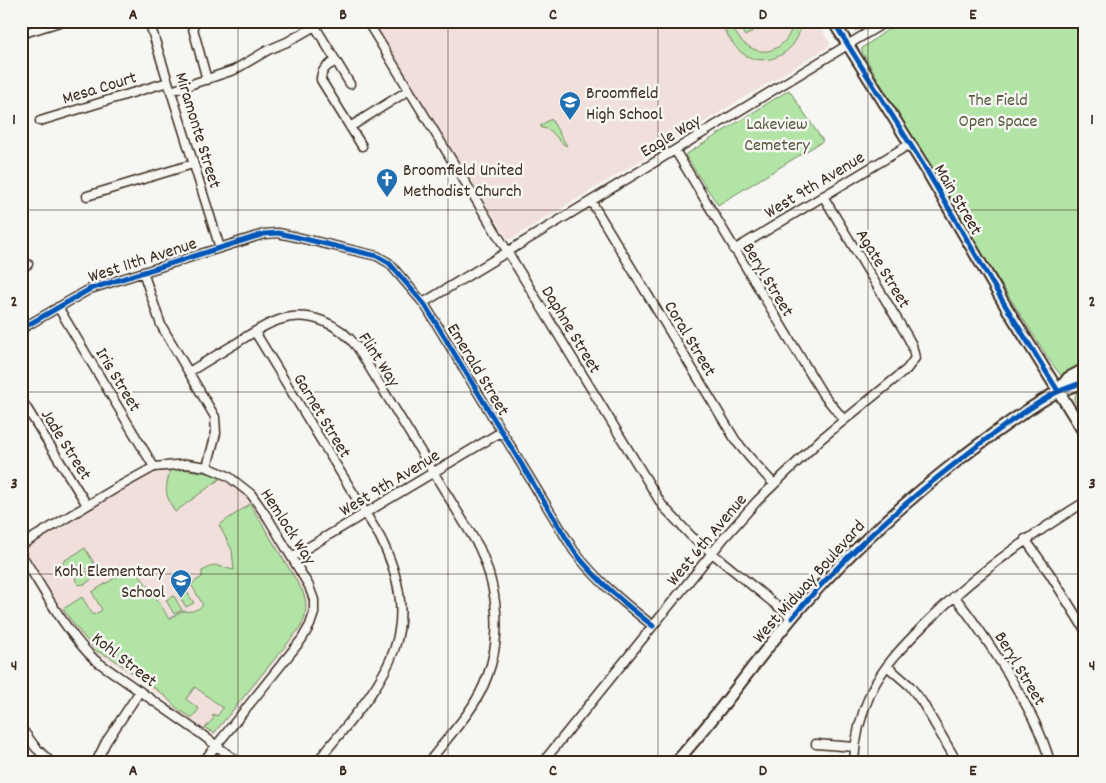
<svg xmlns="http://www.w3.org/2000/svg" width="1106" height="783" viewBox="0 0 1106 783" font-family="Dekko,sans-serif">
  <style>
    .built { fill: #f1dfdc }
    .green { fill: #b1e4a5; stroke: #768762 }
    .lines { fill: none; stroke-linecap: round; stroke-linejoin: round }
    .minor-casing { stroke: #3b2a1e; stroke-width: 11 }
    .major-casing { stroke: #3b2a1e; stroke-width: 14 }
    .minor { stroke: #f6f6f2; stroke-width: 8 }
    .major { stroke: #f6f6f2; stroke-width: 10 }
    .cycleway-casing { stroke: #f6f6f2; stroke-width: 8 }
    .cycleway { stroke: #0057b8; stroke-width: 5 }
    .grid { fill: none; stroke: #3b2a1e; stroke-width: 1; stroke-opacity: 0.55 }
    .labels { text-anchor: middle; stroke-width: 5; stroke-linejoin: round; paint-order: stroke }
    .street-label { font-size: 18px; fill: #3b2a1e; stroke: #f6f6f2 }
    .poi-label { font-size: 18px; fill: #3b2a1e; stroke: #f6f6f2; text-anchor: start }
    .park-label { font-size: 18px; fill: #585840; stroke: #f6f6f2 }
    .neatline { fill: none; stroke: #3b2a1e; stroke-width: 2 }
    .grid-label { font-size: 16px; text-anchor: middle; font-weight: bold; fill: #3b2a1e }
  </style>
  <rect width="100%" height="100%" fill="#f6f6f2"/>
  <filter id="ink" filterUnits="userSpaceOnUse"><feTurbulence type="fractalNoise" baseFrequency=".02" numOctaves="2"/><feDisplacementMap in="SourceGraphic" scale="10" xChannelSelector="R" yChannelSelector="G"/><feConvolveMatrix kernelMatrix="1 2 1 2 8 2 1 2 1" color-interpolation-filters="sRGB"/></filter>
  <g filter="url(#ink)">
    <path class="built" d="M 371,21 L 817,21 L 831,45 L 511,239 L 508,239 Z
      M 182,469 L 213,474 L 236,487 L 248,499 L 304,588 L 308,603 L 306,620 L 302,628 L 215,735 L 213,735 L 176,711 L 165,699 L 107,659 L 99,656 L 68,620 L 26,551 L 29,546 L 147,476 L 166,470 Z"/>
    <path class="green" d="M 719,21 L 729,21 C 734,30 739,41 748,46 C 768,60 791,44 793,21 L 801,21 C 801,51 767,71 742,53 C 732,45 726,32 719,21 Z
      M 736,21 L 769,21 L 745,36 Z
      M 842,21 L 870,21 L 857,30 L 847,30 Z
      M 900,21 L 1085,21 L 1085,365 L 1062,377 L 1048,358 L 977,246 L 862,52 L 862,48 Z
      M 789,90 L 823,141 L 718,205 L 685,155 Z
      M 551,119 L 567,146 C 556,142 555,128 541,128 L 541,125 Z
      M 1085,388 L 1085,420 L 1074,399 L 1077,392 Z
      M 182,469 L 213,474 L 221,478 L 175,512 C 164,492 165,492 170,470 Z
      M 250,504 L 302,590 C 308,603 307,616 300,628 L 214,733 L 205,728 L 214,718 L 212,715 L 213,714 L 217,716 L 223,708 L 195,687 L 186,699 L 199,709 L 192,718 L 178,709 L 164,695 L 110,657 L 96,651 L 75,626 L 63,609 L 82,597 L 93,615 L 102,610 L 92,592 L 134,566 L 145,583 L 150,587 L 169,619 L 183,611 C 192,612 196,611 203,605 L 191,584 L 202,577 L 202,571 L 214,565 L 234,570 L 232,550 L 219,525 Z
      M 85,548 L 95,565 L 87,569 L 79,566 L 69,572 L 62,562 Z
      M 92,570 L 96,572 L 96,576 L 85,584 L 78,585 L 75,579 L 78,574 Z
      M 185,589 L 194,603 L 186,607 L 177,593 Z
      M 174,596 L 182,610 L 174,614 L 166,600 Z"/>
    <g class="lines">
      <g class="minor-casing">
        <path id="minor" d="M 149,21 L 220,248
          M 191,21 L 207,80
          M 367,21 L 662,505 L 691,536 L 792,618
          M 313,23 L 350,84
          M 21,34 L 63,21
          M 336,61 C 327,66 321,69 321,80 L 362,146
          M 171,91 L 234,70 L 268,50 L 287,42 L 315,26
          M 40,121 L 168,82
          M 350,127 L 409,90
          M 675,150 L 822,393 L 844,420
          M 87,196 L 193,164
          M 591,201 L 736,441 L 751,459 L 774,484
          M 734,250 L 910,144
          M 21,269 L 28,264
          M 143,272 L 161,325 L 215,417 L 216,433 L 207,467
          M 423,303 L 887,21
          M 58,307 L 154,467
          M 21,329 L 90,289 L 264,234 L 278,233 L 292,236 L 377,256 L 389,263 L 425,305 L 574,551 C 597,581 624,603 653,626
          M 255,332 L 380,537 C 431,639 378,686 317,762
          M 189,372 C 205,362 220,353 235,344 C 249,335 263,325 279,320 C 308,310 339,323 357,347 L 479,547 C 504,603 504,663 467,714 C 455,730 441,746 429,762
          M 21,399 L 87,505
          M 1025,539 L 1050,574 L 1085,630
          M 21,545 L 118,487 L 154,467 L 187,464 L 207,467 L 228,476 L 251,494 L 268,518 L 309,586 L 314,600 L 314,613 L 310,625 L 302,639 L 203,762
          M 21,554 C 44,590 64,630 95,660 L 201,734 L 238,762
          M 292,557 L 501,432
          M 954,596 C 974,620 990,645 1007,672 C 1024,701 1041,729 1050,762
          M 887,666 L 910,686 L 922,702 L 957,762
          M 21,728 L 36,748 L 51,762
          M 816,744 L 855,747
          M 682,755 L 690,762
          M 96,762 L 106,742 L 140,691
          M 543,762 L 724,538 L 757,501 L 821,439 L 907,369 L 915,358 L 912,345 L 906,334 L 823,196
          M 854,762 C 855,737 861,714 871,692 C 883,666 905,644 925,624 C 973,576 1027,537 1085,502"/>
      </g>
      <g class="major-casing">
        <path id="major" d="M 833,21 L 927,171 L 1005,305 L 1085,434
          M 1058,391 L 1068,378 L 1085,369
          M 676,762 C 721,713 758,656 802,606 C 850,551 900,506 957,461 C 987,438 1018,415 1050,396 C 1061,389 1074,387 1085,381"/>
      </g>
      <use href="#minor" class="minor"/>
      <use href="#major" class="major"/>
      <g class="cycleway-casing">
        <path id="cycleway" d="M 833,21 L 927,171 L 1005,305 L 1058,391
          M 21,329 L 90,289 L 264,234 L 278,233 L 292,236 L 377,256 L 389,263 L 425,305 L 574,551 C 597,581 624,603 653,626
          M 792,618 C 842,558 895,510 957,462 C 987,438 1017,415 1050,396 C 1061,389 1073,387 1085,381"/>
      </g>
      <use href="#cycleway" class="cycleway"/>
    </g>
  </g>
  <path class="grid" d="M 238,21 L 238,762M 448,21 L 448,762M 658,21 L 658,762M 868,21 L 868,762M 21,210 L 1085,210M 21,392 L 1085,392M 21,574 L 1085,574"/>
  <defs>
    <g id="school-pin" transform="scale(1.125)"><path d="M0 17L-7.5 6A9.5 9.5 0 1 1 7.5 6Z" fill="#1f6fb2" stroke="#f6f6f2"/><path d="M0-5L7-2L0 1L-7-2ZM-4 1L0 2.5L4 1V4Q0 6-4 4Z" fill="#fff"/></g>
    <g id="church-pin" transform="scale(1.125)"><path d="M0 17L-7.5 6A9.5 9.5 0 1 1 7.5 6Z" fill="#1f6fb2" stroke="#f6f6f2"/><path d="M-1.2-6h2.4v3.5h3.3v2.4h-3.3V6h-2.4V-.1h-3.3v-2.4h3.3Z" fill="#fff"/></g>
  </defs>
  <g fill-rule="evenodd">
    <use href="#school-pin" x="570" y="102"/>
    <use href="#church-pin" x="387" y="179"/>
    <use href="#school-pin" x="181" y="580"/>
  </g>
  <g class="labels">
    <g class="street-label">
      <text transform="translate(99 87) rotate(-17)" y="6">Mesa Court</text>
      <text transform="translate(199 130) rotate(73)" y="6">Miramonte Street</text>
      <text transform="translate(670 135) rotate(-31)" y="6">Eagle Way</text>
      <text transform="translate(814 184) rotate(-31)" y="6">West 9th Avenue</text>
      <text transform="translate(959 199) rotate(60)" y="6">Main Street</text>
      <text transform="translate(142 259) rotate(-18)" y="6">West 11th Avenue</text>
      <text transform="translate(884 268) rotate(59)" y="6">Agate Street</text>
      <text transform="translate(769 279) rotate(59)" y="6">Beryl Street</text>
      <text transform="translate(572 329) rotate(59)" y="6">Daphne Street</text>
      <text transform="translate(691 338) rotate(59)" y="6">Coral Street</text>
      <text transform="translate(380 359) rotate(57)" y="6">Flint Way</text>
      <text transform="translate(479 369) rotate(59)" y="6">Emerald Street</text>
      <text transform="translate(119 379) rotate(59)" y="6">Iris Street</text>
      <text transform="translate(323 415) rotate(59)" y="6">Garnet Street</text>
      <text transform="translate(67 444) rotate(58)" y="6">Jade Street</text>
      <text transform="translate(389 482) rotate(-31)" y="6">West 9th Avenue</text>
      <text transform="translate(289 526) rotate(57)" y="6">Hemlock Way</text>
      <text transform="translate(706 539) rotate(-50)" y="6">West 6th Avenue</text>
      <text transform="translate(808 581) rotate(-48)" y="6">West Midway Boulevard</text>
      <text transform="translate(125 659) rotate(38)" y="6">Kohl Street</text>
      <text transform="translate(1021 668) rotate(59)" y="6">Beryl Street</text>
    </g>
    <g class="poi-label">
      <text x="586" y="98">Broomfield<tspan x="586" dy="21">High School</tspan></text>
      <text x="403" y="175">Broomfield United<tspan x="403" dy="21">Methodist Church</tspan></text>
      <text x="165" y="576" text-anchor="end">Kohl Elementary<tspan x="165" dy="21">School</tspan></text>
    </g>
    <g class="park-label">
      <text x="998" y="105">The Field<tspan x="998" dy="21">Open Space</tspan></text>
      <text x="777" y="129">Lakeview<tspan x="777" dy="21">Cemetery</tspan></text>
    </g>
  </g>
  <rect width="1106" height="783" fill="none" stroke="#f6f6f2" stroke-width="55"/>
  <rect x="28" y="28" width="1050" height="728" class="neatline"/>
  <g class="grid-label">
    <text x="133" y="19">A</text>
    <text x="343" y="19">B</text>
    <text x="553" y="19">C</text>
    <text x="763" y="19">D</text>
    <text x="973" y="19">E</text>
    <text x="14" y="124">1</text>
    <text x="1092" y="124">1</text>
    <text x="14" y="306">2</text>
    <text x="1092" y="306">2</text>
    <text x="14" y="488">3</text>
    <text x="1092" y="488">3</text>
    <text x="14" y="670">4</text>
    <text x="1092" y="670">4</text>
    <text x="133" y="775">A</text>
    <text x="343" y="775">B</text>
    <text x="553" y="775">C</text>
    <text x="763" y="775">D</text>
    <text x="973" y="775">E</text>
  </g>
</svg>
